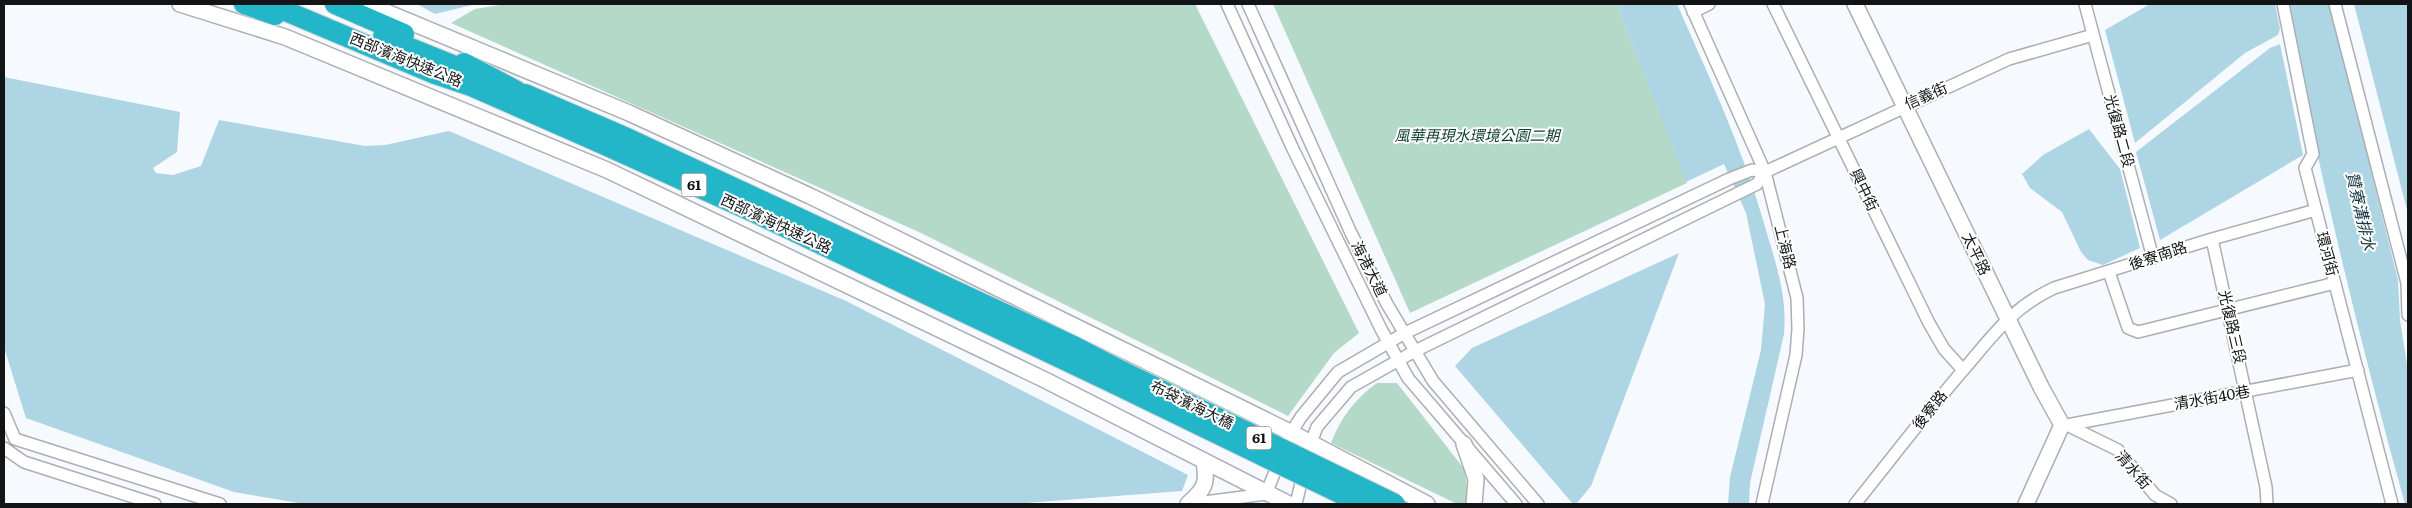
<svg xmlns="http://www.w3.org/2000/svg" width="2412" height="508" viewBox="0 0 2412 508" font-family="Literata,'Noto Sans TC',serif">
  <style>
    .green { fill: #b5d9c8 }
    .water { fill: #add5e3 }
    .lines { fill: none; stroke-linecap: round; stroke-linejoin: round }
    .street-casing { stroke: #abaeb3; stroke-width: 14 }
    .secondary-casing { stroke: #abaeb3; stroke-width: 18 }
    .highway-casing { stroke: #d4d5d5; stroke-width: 22 }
    .street { stroke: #fff; stroke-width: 11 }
    .secondary { stroke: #fff; stroke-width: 15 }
    .highway { stroke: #23b6c9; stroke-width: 20 }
    .highway-bridge-casing { stroke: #d4d5d5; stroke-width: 22; stroke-linecap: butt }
    .highway-bridge { stroke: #23b6c9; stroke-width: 20 }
    .labels { text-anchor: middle; stroke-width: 4; stroke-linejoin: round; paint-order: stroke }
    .shield { fill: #fff; stroke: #595a5b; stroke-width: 1 }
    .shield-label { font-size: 14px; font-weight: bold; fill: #121415 }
    .street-label { font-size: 15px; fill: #121415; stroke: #fff }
    .park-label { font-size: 15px; font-style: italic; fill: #0b3e2c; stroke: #fff }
    .water-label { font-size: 16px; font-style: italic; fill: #123742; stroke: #fff }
  </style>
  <rect width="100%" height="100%" fill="#f6f9fe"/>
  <path class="green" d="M 506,4 L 1195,4 L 1359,333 L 1334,353 L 1288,416 L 921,233 L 451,23 L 475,9 Z
    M 1273,4 L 1617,4 L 1687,183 L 1410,313 Z
    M 1377,383 L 1397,383 L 1465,470 L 1468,501 L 1466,504 L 1457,504 L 1331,443 C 1341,417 1355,399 1377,383 Z"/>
  <path class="water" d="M 417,4 L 476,4 L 435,14 Z
    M 1617,4 L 1677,4 C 1711,81 1746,156 1768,237 C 1778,270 1787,299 1784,334 L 1750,483 L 1749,504 L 1728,504 L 1730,477 L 1761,350 L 1765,304 L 1746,213 L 1724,164 L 1686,182 Z
    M 2150,4 L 2275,4 L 2280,29 L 2278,35 L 2245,53 L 2135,143 L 2105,30 Z
    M 2286,4 L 2330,4 L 2398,280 L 2400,320 L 2408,371 L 2408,504 L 2405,504 C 2359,339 2319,172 2286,4 Z
    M 2354,4 L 2408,4 L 2408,214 Z
    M 2280,44 L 2303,155 L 2160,240 L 2136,152 L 2270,48 Z
    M 4,77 L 180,112 L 177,152 L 153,168 L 156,173 L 173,175 L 201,166 L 219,120 L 365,146 L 385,145 L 449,131 L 846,301 L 1188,475 L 1182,491 L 1013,504 L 305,504 L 234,492 L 26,418 L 4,347 Z
    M 2089,129 L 2120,169 L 2140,248 L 2103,265 L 2088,260 L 2081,252 L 2062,212 L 2030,188 L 2022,174 L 2043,155 Z
    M 1679,253 L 1591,486 L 1576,504 L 1573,504 L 1455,366 L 1472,348 Z"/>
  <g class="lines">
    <g class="street-casing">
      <path id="street" d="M 1227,4 L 1292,147 L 1381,329 L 1408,378 L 1516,504
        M 1248,4 L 1351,233 L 1387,304 L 1433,381 L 1538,504
        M 1690,4 L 1765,172 L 1797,298 L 1798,329 L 1796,355 L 1762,504
        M 1773,4 L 1929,323 L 1944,349 L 1963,370
        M 2085,4 L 2153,258
        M 2283,4 L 2313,154 L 2305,168 L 2392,504
        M 2335,4 L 2407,283 L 2408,315
        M 1693,12 L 1709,4
        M 1765,172 L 2009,59 L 2093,35
        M 2212,239 L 2266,487 L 2267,504
        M 2109,272 L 2128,328 L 2138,332 L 2335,283
        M 4,413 L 15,439 L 220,504
        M 2067,425 L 2358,370
        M 2067,425 L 2118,450 L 2155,495 L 2171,504
        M 1287,439 L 1301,417 L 1338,372 L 1405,333 L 1729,179 L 1752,170 L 1765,172
        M 4,448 L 24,462 L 155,504
        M 1308,450 L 1317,427 L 1351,387 L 1415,351 L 1757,184 L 1765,172
        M 1189,504 L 1266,494 L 1280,459
        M 1296,504 L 1304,470
        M 1855,504 C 1891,459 1927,412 1965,368 C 1994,334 2012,308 2054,288 L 2212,239 L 2316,210"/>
    </g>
    <g class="secondary-casing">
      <path id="secondary" d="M 180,4 L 285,37 L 607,170 L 1045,380 L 1289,504
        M 367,4 L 629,113 L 810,196 L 1290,432 L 1427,504
        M 1855,4 L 2041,387 L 2062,425 L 2026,504
        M 1464,444 L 1476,479 L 1474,504
        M 1188,504 C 1204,489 1208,485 1204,462"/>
    </g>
    <g class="highway-casing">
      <path id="highway" d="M 244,4 L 275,15
        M 263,4 L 288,12 L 435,74 L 471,86 L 596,141 L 753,212 L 1117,385
        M 335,4 L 404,34
        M 383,37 L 475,74
        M 464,63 L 517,91
        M 525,94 L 627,138 L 1076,347 L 1124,372"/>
    </g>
    <use href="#street" class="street"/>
    <use href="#secondary" class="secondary"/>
    <use href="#highway" class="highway"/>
    <g class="highway-bridge-casing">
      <path id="highway-bridge" d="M 1124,372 L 1395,504
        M 1117,385 L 1362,504"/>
    </g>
    <use href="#highway-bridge" class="highway-bridge"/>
  </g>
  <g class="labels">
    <g class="shield">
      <rect x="681.5" y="173.5" width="25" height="23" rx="4"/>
      <rect x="1246.5" y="426.5" width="25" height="23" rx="4"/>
    </g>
    <g class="shield-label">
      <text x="694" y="190">61</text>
      <text x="1259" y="443">61</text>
    </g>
    <g class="street-label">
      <text transform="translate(406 60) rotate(22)" y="5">西部濱海快速公路</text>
      <text transform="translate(1926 96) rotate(-24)" y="5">信義街</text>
      <text transform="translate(2119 131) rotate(75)" y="5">光復路二段</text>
      <text transform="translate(1864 190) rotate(64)" y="5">興中街</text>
      <text transform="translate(776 224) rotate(25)" y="5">西部濱海快速公路</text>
      <text transform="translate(1785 247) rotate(76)" y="5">上海路</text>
      <text transform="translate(1976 254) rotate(64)" y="5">太平路</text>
      <text transform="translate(2327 254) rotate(75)" y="5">環河街</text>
      <text transform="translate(2158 256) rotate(-18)" y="5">後寮南路</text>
      <text transform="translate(1369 269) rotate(63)" y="5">海港大道</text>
      <text transform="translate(2232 327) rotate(77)" y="5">光復路三段</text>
      <text transform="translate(2212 398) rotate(-10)" y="5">清水街40巷</text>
      <text transform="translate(1192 405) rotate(26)" y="5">布袋濱海大橋</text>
      <text transform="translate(1930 410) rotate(-51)" y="5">後寮路</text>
      <text transform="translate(2133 470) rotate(49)" y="5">清水街</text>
    </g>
    <g class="park-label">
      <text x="1477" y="141">風華再現水環境公園二期</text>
    </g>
    <g class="water-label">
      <text transform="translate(2361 211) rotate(77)" y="6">贊寮溝排水</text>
    </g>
  </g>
  <rect width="2412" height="508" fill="none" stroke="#121415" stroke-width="10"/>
</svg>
